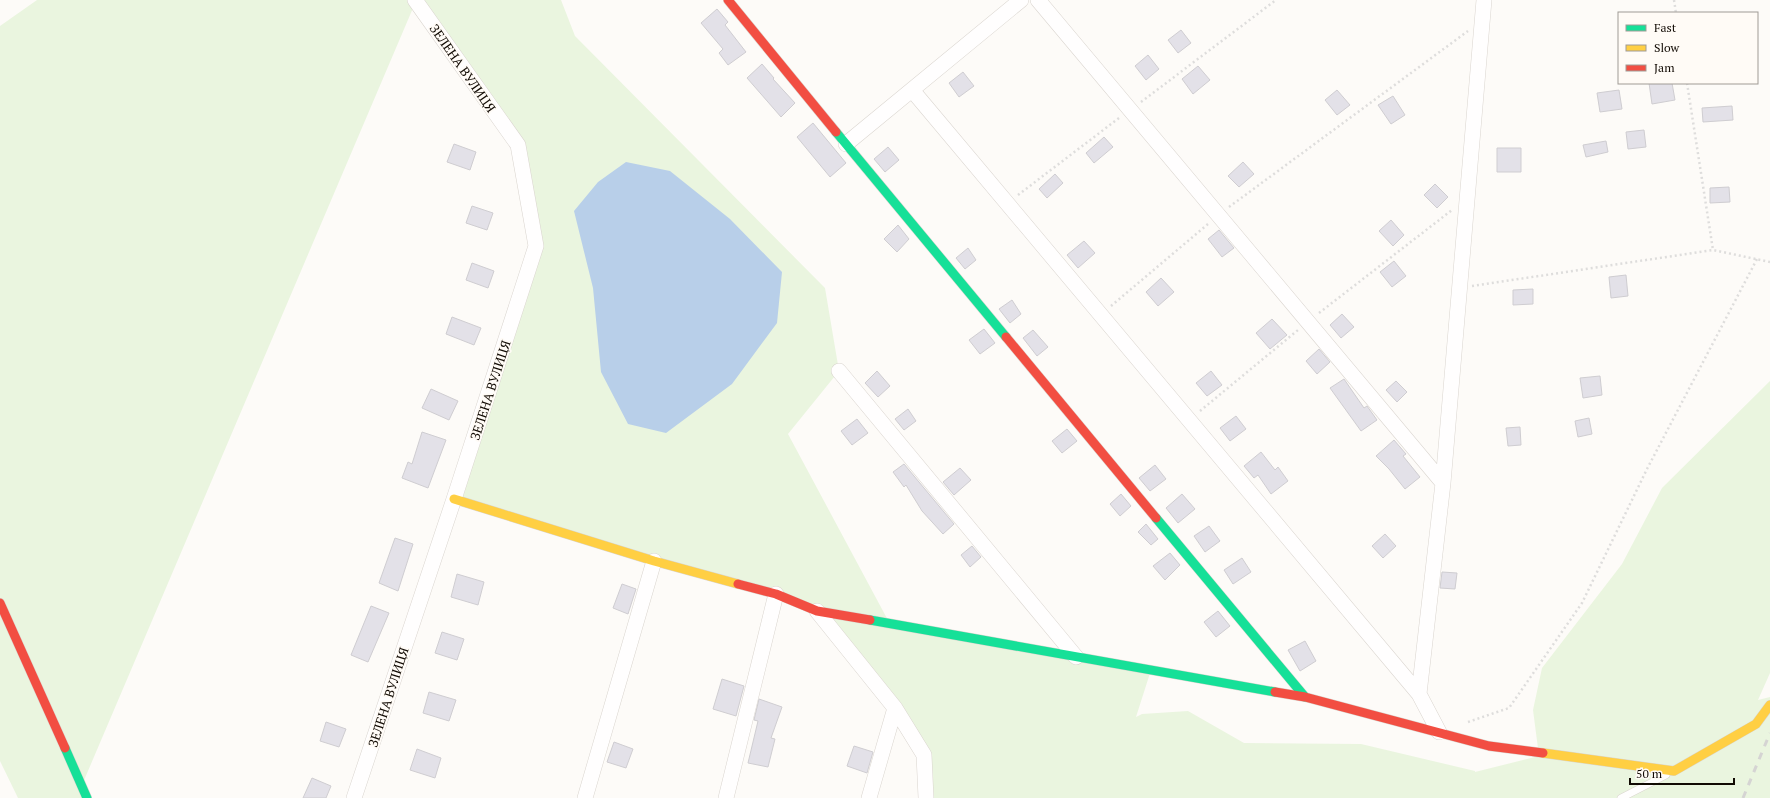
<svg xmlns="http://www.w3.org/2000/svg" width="1770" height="798" viewBox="0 0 1770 798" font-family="'PT Serif',serif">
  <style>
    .green { fill: #eaf5df }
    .water { fill: #b8cfe9 }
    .building { fill: #e3e1e8; stroke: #cfcdd1 }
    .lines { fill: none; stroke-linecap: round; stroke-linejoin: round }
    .lane-casing { stroke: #dad5cf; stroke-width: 8 }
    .street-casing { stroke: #dad5cf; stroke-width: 16 }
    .fast-casing { stroke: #dad5cf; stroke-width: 10 }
    .slow-casing { stroke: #dad5cf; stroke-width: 10 }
    .jam-casing { stroke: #dad5cf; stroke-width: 10 }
    .path { stroke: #dedddc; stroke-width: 2.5; stroke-dasharray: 2 3; stroke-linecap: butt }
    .lane { stroke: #fffefe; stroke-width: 7 }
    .street { stroke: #fffefe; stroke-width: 15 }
    .fast { stroke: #16e098; stroke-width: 9 }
    .slow { stroke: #ffcf43; stroke-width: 9 }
    .jam { stroke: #f24e42; stroke-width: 9 }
    .rail { stroke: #d5d4d3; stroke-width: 3; stroke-dasharray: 7 7; stroke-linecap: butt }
    .labels { text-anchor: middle; stroke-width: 3.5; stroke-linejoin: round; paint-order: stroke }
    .street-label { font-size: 13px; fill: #110a03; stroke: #fffbf6 }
  </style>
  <rect width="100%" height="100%" fill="#fdfbf8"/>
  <path class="green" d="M 37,0 L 561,0 L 575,36 L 825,288 L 839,371 L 788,434 L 890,624 L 1151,670 L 1136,717 L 1142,714 L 1188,711 L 1244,743 L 1361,744 L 1475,771 L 1475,772 L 1539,756 L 1533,710 L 1542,668 L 1622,564 L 1662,488 L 1770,381 L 1770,673 L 1758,700 L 1770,697 L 1770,798 L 926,798 L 924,755 L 817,611 L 454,499 L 536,246 L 518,145 L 416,1 L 82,785 L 0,603 L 0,26 Z
    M 0,613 L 82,798 L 18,798 L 0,761 Z"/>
  <path class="water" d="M 626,162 L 670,171 L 730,219 L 782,272 L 777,323 L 732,384 L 666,433 L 628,424 L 601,372 L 593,288 L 574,211 L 598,182 Z"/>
  <path class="building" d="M 717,9 L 728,22 L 725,25 L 746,52 L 728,65 L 719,53 L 723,49 L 701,23 Z
    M 1181,30 L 1191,43 L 1178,53 L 1168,40 Z
    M 1148,55 L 1159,69 L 1146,80 L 1135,66 Z
    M 762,64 L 774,78 L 773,79 L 795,103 L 781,117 L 747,78 Z
    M 1198,66 L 1210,80 L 1193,94 L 1182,79 Z
    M 963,72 L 974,86 L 959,97 L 949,83 Z
    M 1649,83 L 1672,83 L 1675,100 L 1652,104 Z
    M 1337,90 L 1350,105 L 1337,115 L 1325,100 Z
    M 1619,90 L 1622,109 L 1600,112 L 1597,93 Z
    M 1393,96 L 1405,115 L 1391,124 L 1378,105 Z
    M 1732,106 L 1733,120 L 1703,122 L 1702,108 Z
    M 813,123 L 846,163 L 830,177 L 797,137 Z
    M 1644,130 L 1646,147 L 1628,149 L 1626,132 Z
    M 1104,137 L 1113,147 L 1094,163 L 1086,153 Z
    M 1606,141 L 1608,152 L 1586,157 L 1583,145 Z
    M 454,144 L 476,152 L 470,170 L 447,162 Z
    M 888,147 L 899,160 L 885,172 L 874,159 Z
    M 1497,148 L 1521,148 L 1521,172 L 1497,172 Z
    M 1243,162 L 1254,174 L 1239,187 L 1228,176 Z
    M 1055,174 L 1063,183 L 1047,198 L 1039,189 Z
    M 1435,184 L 1448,197 L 1437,208 L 1424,195 Z
    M 1729,187 L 1730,202 L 1710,203 L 1710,188 Z
    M 472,206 L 493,213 L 487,230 L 466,223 Z
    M 1391,220 L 1404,235 L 1393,246 L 1379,231 Z
    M 898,225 L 909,239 L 897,252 L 884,239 Z
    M 1219,230 L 1234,248 L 1222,257 L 1208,239 Z
    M 1084,241 L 1095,253 L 1078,268 L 1067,255 Z
    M 968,248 L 976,260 L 965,269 L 956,258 Z
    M 1394,261 L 1406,276 L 1392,287 L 1380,272 Z
    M 472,263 L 494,271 L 488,288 L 466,280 Z
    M 1626,275 L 1628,296 L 1611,298 L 1609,277 Z
    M 1161,278 L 1174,292 L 1158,306 L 1146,292 Z
    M 1533,289 L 1533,304 L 1513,305 L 1513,290 Z
    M 1012,300 L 1021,314 L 1010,323 L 999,309 Z
    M 1342,314 L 1354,327 L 1341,338 L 1330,325 Z
    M 452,317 L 481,328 L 474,345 L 446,334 Z
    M 1272,319 L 1287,335 L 1270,349 L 1256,333 Z
    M 984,329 L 995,343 L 980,354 L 969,340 Z
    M 1033,330 L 1048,347 L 1037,356 L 1023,338 Z
    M 1319,349 L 1330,362 L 1317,374 L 1306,361 Z
    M 877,371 L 890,386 L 878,397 L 865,383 Z
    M 1211,371 L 1222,385 L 1207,396 L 1196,383 Z
    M 1600,376 L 1602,395 L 1583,398 L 1580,378 Z
    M 1344,379 L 1364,408 L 1367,406 L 1377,420 L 1361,431 L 1330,388 Z
    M 1396,381 L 1407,392 L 1397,402 L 1386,390 Z
    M 431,389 L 458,401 L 449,420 L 422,408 Z
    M 908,409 L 916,421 L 904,430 L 895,419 Z
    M 1236,416 L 1246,429 L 1230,441 L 1220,428 Z
    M 1589,418 L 1592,434 L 1578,437 L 1575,421 Z
    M 857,419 L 868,433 L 852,445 L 841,431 Z
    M 1520,427 L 1521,445 L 1508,446 L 1506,428 Z
    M 1067,429 L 1077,441 L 1062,453 L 1052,441 Z
    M 422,432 L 446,440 L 428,488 L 402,478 L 408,462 L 412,464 Z
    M 1394,440 L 1406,454 L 1403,456 L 1420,477 L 1405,489 L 1389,469 L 1376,456 Z
    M 1261,452 L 1275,470 L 1278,467 L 1288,481 L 1271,494 L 1258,475 L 1254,478 L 1244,466 Z
    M 904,464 L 954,524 L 943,534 L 922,511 L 906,485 L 904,487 L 893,472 Z
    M 1155,465 L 1166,479 L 1150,491 L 1139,478 Z
    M 960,468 L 971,480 L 954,495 L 943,482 Z
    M 1121,494 L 1131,506 L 1120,516 L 1110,504 Z
    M 1182,494 L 1195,509 L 1178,523 L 1166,508 Z
    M 1146,524 L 1158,539 L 1151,545 L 1138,532 Z
    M 1209,526 L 1220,541 L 1205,552 L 1194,536 Z
    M 1385,534 L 1396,546 L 1383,558 L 1372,546 Z
    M 395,538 L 413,544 L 398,591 L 379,583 Z
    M 972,546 L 981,557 L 970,567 L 961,555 Z
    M 1170,553 L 1180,565 L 1165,580 L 1153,566 Z
    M 1242,558 L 1251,572 L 1233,584 L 1224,570 Z
    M 1442,572 L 1457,573 L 1455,589 L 1440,588 Z
    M 457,574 L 484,582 L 478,605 L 451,597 Z
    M 622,584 L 636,589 L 628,614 L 613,608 Z
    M 371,606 L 389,613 L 368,662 L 351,655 Z
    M 1218,611 L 1230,626 L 1216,637 L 1204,622 Z
    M 442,632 L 464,639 L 457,660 L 435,653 Z
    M 1305,641 L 1316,661 L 1300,671 L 1288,650 Z
    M 722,679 L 744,686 L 736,716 L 713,709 Z
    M 429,692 L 456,700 L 449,721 L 423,713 Z
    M 759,699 L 782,707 L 771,738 L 775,739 L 768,767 L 748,763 L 758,721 L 754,720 Z
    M 326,722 L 346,729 L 339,747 L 320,741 Z
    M 614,742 L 633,749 L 626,768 L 607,762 Z
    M 854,746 L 873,752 L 867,773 L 847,766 Z
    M 417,749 L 441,758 L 435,778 L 410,770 Z
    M 312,778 L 331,786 L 326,798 L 303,798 Z"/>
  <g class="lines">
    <g class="lane-casing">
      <path id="lane" d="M 1621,798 L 1666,775"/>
    </g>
    <g class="street-casing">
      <path id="street" d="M 1038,0 L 1443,483
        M 912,90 L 1419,694
        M 846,144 L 1021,0
        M 839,371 L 1076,657
        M 817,611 L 895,708 L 924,755 L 926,798
        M 1439,732 L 1419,694 L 1443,483 L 1484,0
        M 354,798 L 454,499 L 536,246 L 518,145 L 415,0
        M 585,798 L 654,561
        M 726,798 L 776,594
        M 869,798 L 895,708"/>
    </g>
    <g class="fast-casing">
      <path id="fast" d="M 836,132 L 1006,337
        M 1156,518 L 1305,697
        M 870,620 L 1275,692
        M 65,748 L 87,798"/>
    </g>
    <g class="slow-casing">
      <path id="slow" d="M 454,499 L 654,561 L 738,584
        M 1543,753 L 1674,771 L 1756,724 L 1770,705"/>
    </g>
    <g class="jam-casing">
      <path id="jam" d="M 728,0 L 836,132
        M 1006,337 L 1156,518
        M 738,584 L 776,594 L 817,611 L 870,620
        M 0,603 L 65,748
        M 1275,692 L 1305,697 L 1489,746 L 1543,753"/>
    </g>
    <path class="path" d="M 1674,0 L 1676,13
      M 1687,83 L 1713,250
      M 1141,102 L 1276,0
      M 1018,195 L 1119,118
      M 1229,207 L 1468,31
      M 1472,286 L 1713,250 L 1770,262
      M 1111,306 L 1208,224
      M 1319,313 L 1452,210
      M 1200,411 L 1298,330
      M 1468,722 L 1509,708 L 1582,603 L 1647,469 L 1757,259"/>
    <use href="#lane" class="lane"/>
    <use href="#street" class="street"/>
    <use href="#fast" class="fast"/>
    <use href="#slow" class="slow"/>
    <use href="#jam" class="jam"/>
    <path class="rail" d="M 1743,798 L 1770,733"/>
  </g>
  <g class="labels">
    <g class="street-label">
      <text transform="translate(463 68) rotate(55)" y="5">ЗЕЛЕНА ВУЛИЦЯ</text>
      <text transform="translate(490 390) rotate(-72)" y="5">ЗЕЛЕНА ВУЛИЦЯ</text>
      <text transform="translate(388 697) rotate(-72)" y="5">ЗЕЛЕНА ВУЛИЦЯ</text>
    </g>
  </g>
  <rect x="1618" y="12" width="140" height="72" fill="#fffbf6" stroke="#a09b95"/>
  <rect x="1626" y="25" width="20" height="6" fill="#16e098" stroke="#a09b95"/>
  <text x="1654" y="32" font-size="12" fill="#110a03">Fast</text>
  <rect x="1626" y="45" width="20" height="6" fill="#ffcf43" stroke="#a09b95"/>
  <text x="1654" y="52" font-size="12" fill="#110a03">Slow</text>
  <rect x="1626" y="65" width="20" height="6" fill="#f24e42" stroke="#a09b95"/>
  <text x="1654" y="72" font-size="12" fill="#110a03">Jam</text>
  <path d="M1630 778v6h104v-6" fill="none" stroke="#110a03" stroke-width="2"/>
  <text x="1636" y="778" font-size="12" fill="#110a03" stroke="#fffbf6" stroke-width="3" paint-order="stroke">50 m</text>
</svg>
